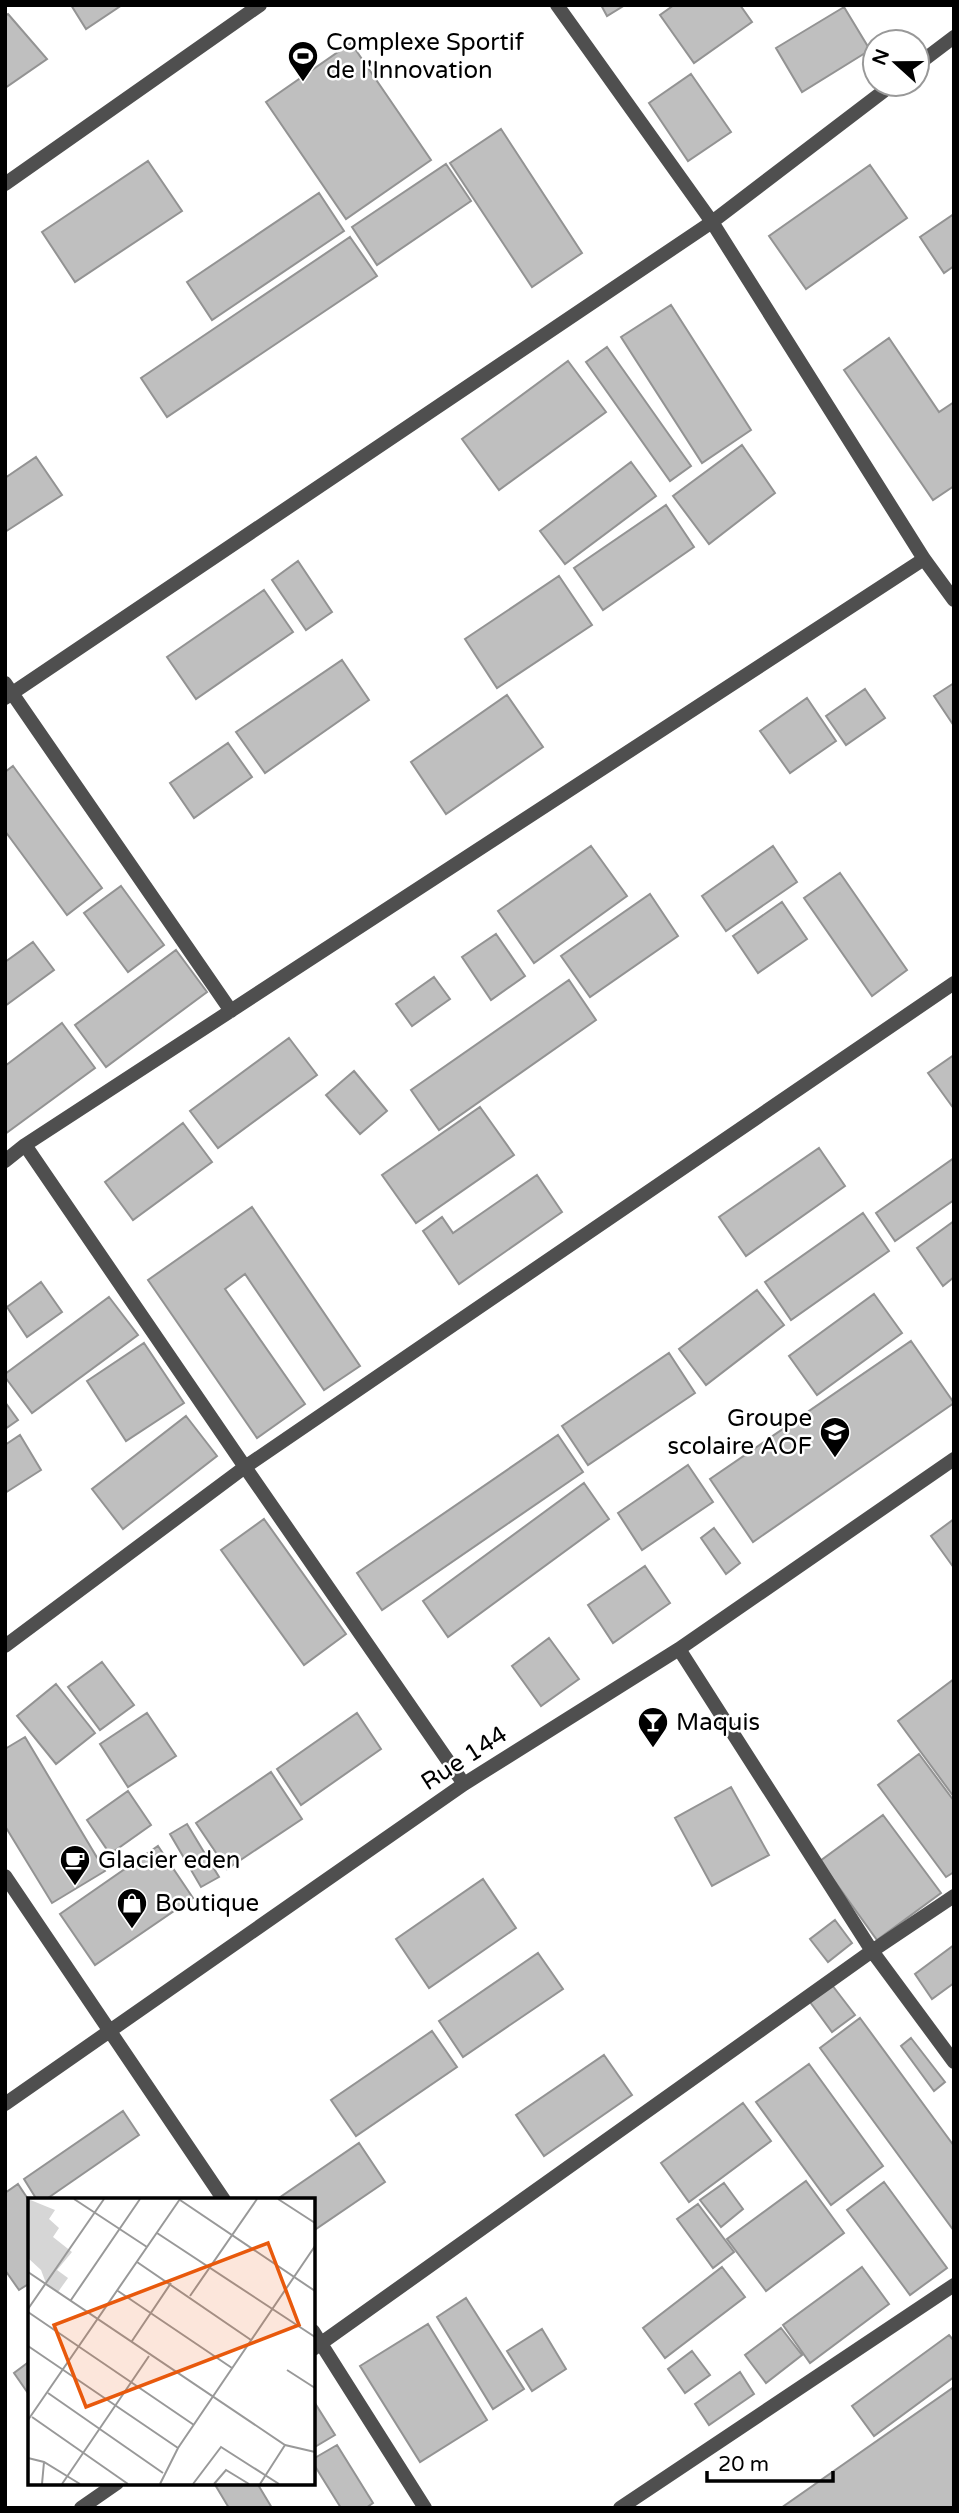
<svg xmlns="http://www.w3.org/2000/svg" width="959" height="2513" viewBox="0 0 959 2513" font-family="'Varela Round',sans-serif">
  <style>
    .building { fill: #bfbfbf; stroke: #939393; stroke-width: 2 }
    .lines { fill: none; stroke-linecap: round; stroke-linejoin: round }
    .street { stroke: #4f4f4f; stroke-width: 14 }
    .labels { text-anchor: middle; stroke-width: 5; stroke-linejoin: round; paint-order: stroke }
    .poi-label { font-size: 24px; fill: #000; stroke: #fff; text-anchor: start }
    .street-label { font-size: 24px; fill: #000; stroke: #fff }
    .inset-road { fill: none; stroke: #999; stroke-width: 2 }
    .view { fill: #e8590c; fill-opacity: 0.15; stroke: #e8590c; stroke-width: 3.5 }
    .inset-edge { fill: none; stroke: #000; stroke-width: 3.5 }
  </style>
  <rect width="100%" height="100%" fill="#fff"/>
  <path class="building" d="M 71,5 L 122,5 L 86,29 Z
    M 601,5 L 625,5 L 607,16 Z
    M 674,5 L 740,5 L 752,22 L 694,63 L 660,15 Z
    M 844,7 L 870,50 L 802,92 L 776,48 Z
    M 8,14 L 47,59 L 5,88 L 5,16 Z
    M 351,43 L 431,160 L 346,219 L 266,102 Z
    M 691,74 L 731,132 L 688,161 L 649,103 Z
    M 501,129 L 582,253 L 532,287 L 450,163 Z
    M 148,161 L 182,211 L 75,282 L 42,232 Z
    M 446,164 L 471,201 L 377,265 L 352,227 Z
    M 870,165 L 907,218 L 806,289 L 769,236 Z
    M 319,193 L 344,231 L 212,320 L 187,282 Z
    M 954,214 L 954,266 L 944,273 L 920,237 Z
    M 350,237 L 377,276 L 167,417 L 141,378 Z
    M 671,305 L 751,430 L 702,463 L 621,337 Z
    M 889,338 L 939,412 L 954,402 L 954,486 L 933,500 L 844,370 Z
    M 607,347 L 691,466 L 670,481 L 586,362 Z
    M 568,361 L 606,412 L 499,490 L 462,439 Z
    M 742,445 L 775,493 L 709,544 L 673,496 Z
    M 36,457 L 62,495 L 5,532 L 5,478 Z
    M 631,462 L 656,496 L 565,564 L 540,531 Z
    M 666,505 L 694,547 L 603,610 L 574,568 Z
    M 298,561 L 332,612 L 306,630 L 272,580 Z
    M 559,576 L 592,625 L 497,688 L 465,639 Z
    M 264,590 L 293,632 L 196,699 L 167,657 Z
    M 342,660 L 369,700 L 265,773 L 236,732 Z
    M 954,683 L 954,726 L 934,696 Z
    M 865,689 L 885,718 L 846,745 L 826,716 Z
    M 507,695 L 543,747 L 446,814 L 411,762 Z
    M 807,698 L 836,741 L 790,773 L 760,731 Z
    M 228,743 L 252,777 L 194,818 L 170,783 Z
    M 13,766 L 102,888 L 67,915 L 5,831 L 5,772 Z
    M 591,846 L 627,896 L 534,963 L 498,911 Z
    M 773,846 L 797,882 L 726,931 L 702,896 Z
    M 840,873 L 907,970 L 872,996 L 804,898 Z
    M 121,886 L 164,945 L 128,972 L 84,913 Z
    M 650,894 L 678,936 L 590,997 L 561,956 Z
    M 782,902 L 807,939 L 758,973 L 733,936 Z
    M 496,934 L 525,976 L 491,1000 L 462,957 Z
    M 33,942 L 54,970 L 5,1006 L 5,962 Z
    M 176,950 L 207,992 L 106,1067 L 75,1025 Z
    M 434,977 L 450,999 L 412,1026 L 396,1004 Z
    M 569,980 L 596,1020 L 439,1130 L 411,1090 Z
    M 62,1023 L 95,1068 L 5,1134 L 5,1066 Z
    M 289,1038 L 317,1075 L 218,1148 L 190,1111 Z
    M 954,1055 L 954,1109 L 928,1073 Z
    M 354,1071 L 387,1111 L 360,1134 L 326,1095 Z
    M 480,1107 L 514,1155 L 416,1223 L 382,1175 Z
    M 183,1123 L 212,1162 L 133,1220 L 105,1182 Z
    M 819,1148 L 845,1186 L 746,1256 L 719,1217 Z
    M 954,1158 L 954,1200 L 895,1241 L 876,1213 Z
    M 537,1175 L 562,1212 L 459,1284 L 423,1231 L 442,1217 L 453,1233 Z
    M 252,1207 L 360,1366 L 324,1390 L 245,1274 L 225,1289 L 305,1404 L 257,1438 L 148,1280 Z
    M 863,1213 L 889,1251 L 791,1320 L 765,1282 Z
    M 954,1221 L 954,1277 L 943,1286 L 917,1248 Z
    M 41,1282 L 62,1312 L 27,1337 L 7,1307 Z
    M 757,1290 L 784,1325 L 706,1385 L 679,1349 Z
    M 874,1294 L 902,1333 L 817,1395 L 789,1356 Z
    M 109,1297 L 138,1335 L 32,1413 L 5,1377 L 5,1374 Z
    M 911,1341 L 954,1403 L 753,1542 L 710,1479 Z
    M 144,1343 L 184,1403 L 126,1441 L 87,1381 Z
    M 669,1353 L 695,1393 L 588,1465 L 562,1426 Z
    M 5,1402 L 18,1420 L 5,1429 Z
    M 186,1416 L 217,1456 L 123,1529 L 92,1489 Z
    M 20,1435 L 41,1470 L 5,1493 L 5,1445 Z
    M 558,1435 L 583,1472 L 382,1610 L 357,1573 Z
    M 688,1465 L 713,1502 L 642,1550 L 618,1513 Z
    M 584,1483 L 609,1519 L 448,1637 L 423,1601 Z
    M 264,1519 L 346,1634 L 304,1665 L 221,1550 Z
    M 954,1519 L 954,1568 L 931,1536 Z
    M 714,1528 L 740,1563 L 726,1574 L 701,1538 Z
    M 645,1566 L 670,1603 L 613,1643 L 588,1605 Z
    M 549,1638 L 579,1679 L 541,1706 L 512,1666 Z
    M 102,1662 L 134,1705 L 100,1730 L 68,1687 Z
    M 954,1679 L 954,1797 L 898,1721 Z
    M 56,1684 L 95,1733 L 56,1764 L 17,1716 Z
    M 147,1713 L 176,1756 L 128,1787 L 100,1744 Z
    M 357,1713 L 381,1749 L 301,1805 L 277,1769 Z
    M 25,1737 L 105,1871 L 52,1903 L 5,1826 L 5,1749 Z
    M 919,1754 L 954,1801 L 954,1872 L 946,1877 L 878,1785 Z
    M 271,1772 L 302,1819 L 227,1869 L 196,1823 Z
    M 731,1787 L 769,1855 L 712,1886 L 675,1818 Z
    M 128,1791 L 151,1825 L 110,1854 L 87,1820 Z
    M 883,1815 L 941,1893 L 877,1940 L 820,1861 Z
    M 187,1824 L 219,1877 L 201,1887 L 170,1834 Z
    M 158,1846 L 193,1898 L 95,1965 L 60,1914 Z
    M 483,1879 L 516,1928 L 429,1988 L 396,1939 Z
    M 835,1920 L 852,1943 L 828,1962 L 810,1939 Z
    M 954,1945 L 954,1983 L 932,1999 L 915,1974 Z
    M 538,1953 L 563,1989 L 463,2057 L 439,2021 Z
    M 832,1985 L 855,2015 L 832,2032 L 810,2002 Z
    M 860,2018 L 954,2146 L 954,2231 L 820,2048 Z
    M 432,2031 L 457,2067 L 356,2136 L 331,2100 Z
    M 911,2038 L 945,2082 L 934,2091 L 901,2046 Z
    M 604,2055 L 632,2095 L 544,2156 L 516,2115 Z
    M 809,2064 L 883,2166 L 831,2205 L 756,2102 Z
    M 743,2103 L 771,2141 L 689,2202 L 661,2163 Z
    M 123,2111 L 139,2135 L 45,2200 L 37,2200 L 24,2179 Z
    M 359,2143 L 385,2182 L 313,2231 L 313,2200 L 276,2200 Z
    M 806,2181 L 844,2233 L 766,2291 L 727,2239 Z
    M 884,2182 L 947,2268 L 910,2295 L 847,2210 Z
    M 724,2183 L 743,2209 L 721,2227 L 700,2200 Z
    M 18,2184 L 30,2202 L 30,2283 L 19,2290 L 5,2270 L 5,2193 Z
    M 698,2204 L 734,2252 L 713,2268 L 677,2219 Z
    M 722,2267 L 745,2297 L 665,2358 L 643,2328 Z
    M 862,2267 L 889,2304 L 810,2363 L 783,2325 Z
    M 466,2298 L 524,2389 L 493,2409 L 437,2317 Z
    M 428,2324 L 487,2420 L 420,2462 L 360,2366 Z
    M 781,2328 L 802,2355 L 766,2383 L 745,2355 Z
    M 542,2329 L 566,2369 L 532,2391 L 507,2351 Z
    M 949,2335 L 954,2341 L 954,2377 L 874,2436 L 852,2406 Z
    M 692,2351 L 710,2375 L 685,2393 L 668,2369 Z
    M 30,2361 L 30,2396 L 14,2373 Z
    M 740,2372 L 754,2394 L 709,2425 L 695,2404 Z
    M 954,2387 L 954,2508 L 781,2508 Z
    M 313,2400 L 335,2435 L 313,2448 Z
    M 337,2445 L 373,2503 L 366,2508 L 341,2508 L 313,2463 L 313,2459 Z
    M 214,2483 L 257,2483 L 272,2508 L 229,2508 Z"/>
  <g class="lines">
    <path class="street" d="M 557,5 L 712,222 L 924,559 L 954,600
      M 917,65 L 954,37
      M 5,184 L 260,5
      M 5,683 L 231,1011
      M 5,698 L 712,222 L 893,84
      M 25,1145 L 245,1467 L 464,1784
      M 5,1161 L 25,1145 L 924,559
      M 5,1646 L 245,1467 L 954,983
      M 679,1649 L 872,1951 L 954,2062
      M 5,1876 L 224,2200
      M 5,2104 L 464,1784 L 679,1649 L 954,1459
      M 313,2331 L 425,2508
      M 313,2349 L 872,1951 L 954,1896
      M 81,2508 L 117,2483
      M 620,2508 L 954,2285"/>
  </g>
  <defs>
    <g id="stadium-pin" transform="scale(1.575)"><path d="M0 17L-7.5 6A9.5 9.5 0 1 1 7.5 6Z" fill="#000" stroke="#fff"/><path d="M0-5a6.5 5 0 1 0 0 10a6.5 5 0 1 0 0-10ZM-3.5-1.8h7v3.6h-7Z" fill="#fff"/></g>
    <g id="school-pin" transform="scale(1.575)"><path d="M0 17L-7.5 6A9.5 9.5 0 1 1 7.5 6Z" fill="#000" stroke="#fff"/><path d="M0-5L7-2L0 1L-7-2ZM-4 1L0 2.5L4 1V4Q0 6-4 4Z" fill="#fff"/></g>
    <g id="bar-pin" transform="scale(1.575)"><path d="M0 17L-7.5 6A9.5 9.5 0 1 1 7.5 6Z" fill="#000" stroke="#fff"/><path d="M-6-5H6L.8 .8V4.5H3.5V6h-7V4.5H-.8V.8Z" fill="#fff"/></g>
    <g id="cafe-pin" transform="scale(1.575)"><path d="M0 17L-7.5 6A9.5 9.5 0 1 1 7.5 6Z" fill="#000" stroke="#fff"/><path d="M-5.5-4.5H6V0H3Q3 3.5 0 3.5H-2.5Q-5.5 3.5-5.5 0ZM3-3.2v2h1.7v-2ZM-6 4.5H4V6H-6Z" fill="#fff"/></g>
    <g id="shop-pin" transform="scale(1.575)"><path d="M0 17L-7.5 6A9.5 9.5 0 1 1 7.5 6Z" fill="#000" stroke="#fff"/><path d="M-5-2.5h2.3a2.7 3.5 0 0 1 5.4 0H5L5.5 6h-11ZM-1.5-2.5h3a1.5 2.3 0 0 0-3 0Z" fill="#fff"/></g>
  </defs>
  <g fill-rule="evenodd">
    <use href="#stadium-pin" x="303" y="56"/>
    <use href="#school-pin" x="835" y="1432"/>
    <use href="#bar-pin" x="653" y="1722"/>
    <use href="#cafe-pin" x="75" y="1860"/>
    <use href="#shop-pin" x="132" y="1903"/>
  </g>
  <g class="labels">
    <g class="poi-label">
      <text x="326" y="50">Complexe Sportif<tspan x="326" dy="28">de l'Innovation</tspan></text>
      <text x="812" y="1426" text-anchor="end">Groupe<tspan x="812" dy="28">scolaire AOF</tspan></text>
      <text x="676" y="1730">Maquis</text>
      <text x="98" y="1868">Glacier eden</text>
      <text x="155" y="1911">Boutique</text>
    </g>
    <g class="street-label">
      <text transform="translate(464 1758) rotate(-33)" y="8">Rue 144</text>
    </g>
  </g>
  <g transform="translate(28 2198)">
    <rect width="287" height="287" fill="#fff"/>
    <path d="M 0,1 L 27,12 L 21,21 L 31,30 L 25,39 L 44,54 L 29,72 L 40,80 L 30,94 L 19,88 L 13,72 L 0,60 Z" fill="#d6d6d6"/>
    <path class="inset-road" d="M 46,1 L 119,49M 250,1 L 287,25M 152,2 L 287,93M 129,35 L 287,139M 109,64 L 223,142M 0,74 L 257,247 L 287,254M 90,93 L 204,170M 162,98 L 229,1M 43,102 L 112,1M 0,111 L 76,1M 0,114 L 166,227M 104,143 L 143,85M 0,148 L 150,250M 259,172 L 287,190M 20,195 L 135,275M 4,219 L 100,286M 0,222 L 152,1M 0,260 L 16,264 L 52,286M 14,286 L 16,264M 34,286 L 121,158M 132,286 L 150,250 L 287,48M 165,286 L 193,249 L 251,286M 186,286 L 198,272 L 221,286M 232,286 L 257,247"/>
    <path class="view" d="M 240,45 L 271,127 L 58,209 L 26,127 Z"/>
    <rect width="287" height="287" class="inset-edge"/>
  </g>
  <rect width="959" height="2513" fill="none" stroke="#000000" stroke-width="14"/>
  <g transform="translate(896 63) rotate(291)"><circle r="33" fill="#ffffff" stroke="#999999" stroke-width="2"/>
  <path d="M0-5L12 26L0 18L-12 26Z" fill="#000000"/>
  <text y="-10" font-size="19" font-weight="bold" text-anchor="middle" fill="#000000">N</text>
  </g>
  <path d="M707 2471v10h126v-10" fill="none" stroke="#000000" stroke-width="3.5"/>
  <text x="718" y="2471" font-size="21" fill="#000000" stroke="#ffffff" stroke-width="5" paint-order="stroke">20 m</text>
</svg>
